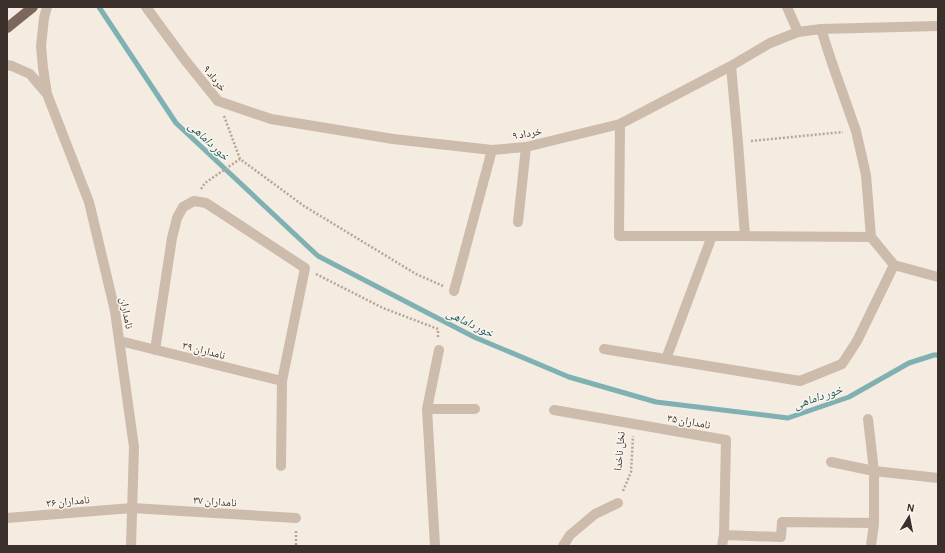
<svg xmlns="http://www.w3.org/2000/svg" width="945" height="553" viewBox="0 0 945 553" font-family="'Alegreya Sans','Noto Naskh Arabic',sans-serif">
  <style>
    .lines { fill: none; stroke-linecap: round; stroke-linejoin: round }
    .stream { stroke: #7fb0b2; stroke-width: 5 }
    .path { stroke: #b9a596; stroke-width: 2.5; stroke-dasharray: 2 2; stroke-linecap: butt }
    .minor { stroke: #cdbbac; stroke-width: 10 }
    .tertiary { stroke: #cdbbac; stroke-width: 10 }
    .primary { stroke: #7d675c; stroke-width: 10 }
    .labels { text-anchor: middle; stroke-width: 3; stroke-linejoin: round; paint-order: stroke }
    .street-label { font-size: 11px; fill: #3b302b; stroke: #fbf5ee }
    .water-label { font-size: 12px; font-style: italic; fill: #1f5a5e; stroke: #fbf5ee }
  </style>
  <rect width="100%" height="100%" fill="#f4ebe1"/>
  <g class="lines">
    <path class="stream" d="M 99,7 L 176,123 L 318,256 L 474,337 L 569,377 L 656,402 L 788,418 L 849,397 L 909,363 L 934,355 L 938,355"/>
    <path class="path" d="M 224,116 L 240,159 L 304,206 L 416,274 L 443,286
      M 751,141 L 843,132
      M 201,189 L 205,183 L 240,159
      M 316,274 L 383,308 L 438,329 L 438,338
      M 623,491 L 631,472 L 633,436
      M 296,531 L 296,546"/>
    <path class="minor" d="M 146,7 L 185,60 L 218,101 L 271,119 L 393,139 L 492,150 L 526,147 L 620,124 L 731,66 L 770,43 L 798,32 L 821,29 L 938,26
      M 787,7 L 798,32
      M 821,29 L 832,63 L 856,131 L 866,175 L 871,237 L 894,265 L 938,277
      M 620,124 L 619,236 L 745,236 L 738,143 L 731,66
      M 518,222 L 526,147
      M 745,236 L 871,237
      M 454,291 L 492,150
      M 120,341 L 282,381
      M 604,349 L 800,381 L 842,364 L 857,341 L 894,265
      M 155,350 L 172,238 L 177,218 L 183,207 L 194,201 L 206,203 L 305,268 L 282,381 L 281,466
      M 666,359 L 712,236
      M 427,409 L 475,409
      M 554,410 L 726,440 L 724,535
      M 868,419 L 874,471 L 874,523 L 871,546
      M 831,462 L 874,471 L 938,478
      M 7,518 L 132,508 L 296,518
      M 435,546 L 427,409 L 439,350
      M 563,546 L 570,535 L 595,514 L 618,503
      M 722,546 L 724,535 L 781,537 L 782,522 L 874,523"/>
    <path class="tertiary" d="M 47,7 L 44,18 L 41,46 L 43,68 L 47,94 L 89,202 L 115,311 L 134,447 L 131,546
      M 7,65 L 12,66 L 30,74 L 47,94"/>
    <path class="primary" d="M 7,28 L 33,7"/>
  </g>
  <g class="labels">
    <g class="street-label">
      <text transform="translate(215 78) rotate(51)" y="4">خرداد ۹</text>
      <text transform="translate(527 133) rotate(-10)" y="4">خرداد ۹</text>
      <text transform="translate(127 313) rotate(79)" y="4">نامداران</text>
      <text transform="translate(204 350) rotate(14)" y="4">نامداران ۳۹</text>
      <text transform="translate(689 421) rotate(10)" y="4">نامداران ۳۵</text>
      <text transform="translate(619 451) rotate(-85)" y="4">نخل ناخدا</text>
      <text transform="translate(68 501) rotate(-5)" y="4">نامداران ۳۶</text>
      <text transform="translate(215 501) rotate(4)" y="4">نامداران ۳۷</text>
    </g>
    <g class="water-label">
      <text transform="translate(209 141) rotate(43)" y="4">خور داماهی</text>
      <text transform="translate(470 323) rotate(26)" y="4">خور داماهی</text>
      <text transform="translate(818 397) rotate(-19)" y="4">خور داماهی</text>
    </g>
  </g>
  <rect width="945" height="553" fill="none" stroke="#3b302b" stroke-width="16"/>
  <g transform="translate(909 517) rotate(10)" stroke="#fbf5ee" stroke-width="3" paint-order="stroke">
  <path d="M0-3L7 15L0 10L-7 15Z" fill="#3b302b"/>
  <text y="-6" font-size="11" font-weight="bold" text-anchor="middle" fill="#3b302b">N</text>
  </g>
</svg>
